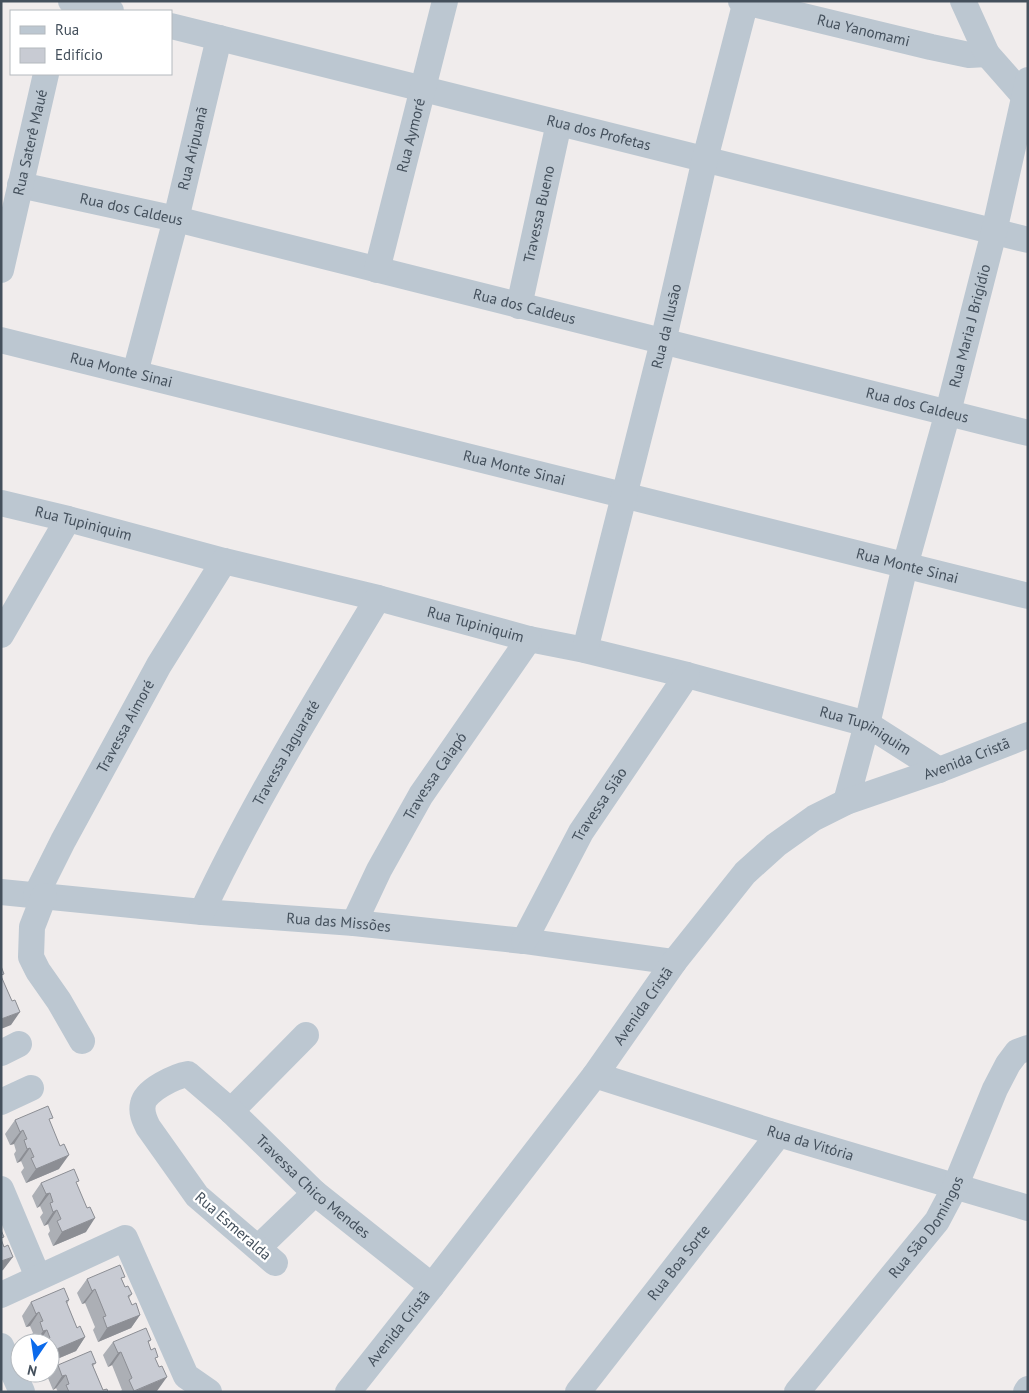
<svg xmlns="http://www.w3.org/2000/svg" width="1029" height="1393" viewBox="0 0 1029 1393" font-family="'PT Sans',sans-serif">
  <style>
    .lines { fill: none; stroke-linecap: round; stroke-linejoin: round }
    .minor { stroke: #bcc7d1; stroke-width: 26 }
    .wall { fill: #acafb5 }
    .shaded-wall { fill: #8c8e94 }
    .building { fill: #c8cbd3; stroke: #8c8e94 }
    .labels { text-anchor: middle; stroke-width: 4.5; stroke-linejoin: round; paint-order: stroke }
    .street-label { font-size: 15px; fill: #44505c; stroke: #fff }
  </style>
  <rect width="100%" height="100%" fill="#f0ecec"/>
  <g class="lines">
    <g class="minor">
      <path d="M 71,1 L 111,11"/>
      <path id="s1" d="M 741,1 L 931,47 L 969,55 L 987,54"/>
      <path d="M 963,1 L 987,54 L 1023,95"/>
      <path id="s2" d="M 171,26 L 1028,240"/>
      <path id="s3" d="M 20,185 L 176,219 L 1028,433"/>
      <path id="s4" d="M 1,270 L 46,74"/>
      <path id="s5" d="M 377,270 L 445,1"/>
      <path id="s6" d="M 519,306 L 559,123"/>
      <path id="s7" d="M 1,340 L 1028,596"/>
      <path id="s8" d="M 135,373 L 176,219 L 219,38"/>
      <path id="s9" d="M 1,503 L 68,519 L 224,561 L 378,598 L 529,639 L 585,650 L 687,675 L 867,724 L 939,770"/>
      <path d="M 1,635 L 68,519"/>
      <path id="s10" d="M 585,650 L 663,342 L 705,159 L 746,1"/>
      <path id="s11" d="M 846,802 L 867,724 L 905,566 L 948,412 L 994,232 L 1028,80"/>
      <path id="s12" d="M 1,892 L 202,912 L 354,923 L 524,941 L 674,962"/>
      <path id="s13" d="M 36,895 L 63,841 L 159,665 L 224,561"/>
      <path d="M 44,896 L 32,927 L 31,957 L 38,971 L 59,1001 L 82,1041"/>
      <path id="s14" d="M 202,912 C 253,803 316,701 378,598"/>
      <path id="s15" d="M 354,923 L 379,870 L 421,795 L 529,639"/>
      <path id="s16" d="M 524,941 L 581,832 L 687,675"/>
      <path d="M 1,1053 L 19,1044"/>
      <path id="s17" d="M 595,1075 L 779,1134 L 1028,1208"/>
      <path d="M 1,1102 L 31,1088"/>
      <path d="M 231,1111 L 306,1035"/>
      <path d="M 1,1189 L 38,1277"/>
      <path d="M 258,1248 L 315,1193"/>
      <path id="s18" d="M 275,1263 L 197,1196 L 148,1127 C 144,1119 141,1112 143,1104 C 145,1090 176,1076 188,1074 L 231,1111 L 315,1193 L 432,1286"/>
      <path d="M 1,1295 L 125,1238 L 186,1376 L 209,1392"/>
      <path d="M 1,1346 L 22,1392"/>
      <path id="s19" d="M 348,1392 L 432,1286 L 595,1075 L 674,962 L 745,873 L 776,845 L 814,818 L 846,802 L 939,770 L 1028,735"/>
      <path id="s20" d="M 578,1392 L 779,1134"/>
      <path id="s21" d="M 797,1392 L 937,1221 L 955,1187 L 995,1089 L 1008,1064 L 1017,1052 L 1028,1048"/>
      <path d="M 1026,1392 L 1028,1389"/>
    </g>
  </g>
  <path class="wall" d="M 15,1120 L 50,1122 L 59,1169 L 26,1183 L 21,1172 L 24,1168 L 21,1161 L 17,1163 L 14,1154 L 16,1151 L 14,1144 L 10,1145 L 5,1134 Z
    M 41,1183 L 77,1184 L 86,1232 L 53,1246 L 48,1234 L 50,1231 L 48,1224 L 44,1226 L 40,1217 L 43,1213 L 40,1206 L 37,1208 L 32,1196 Z
    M 87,1279 L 122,1280 L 125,1287 L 132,1294 L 129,1298 L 132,1305 L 140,1315 L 131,1328 L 98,1342 L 93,1330 L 95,1327 L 85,1303 L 82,1304 L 77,1293 Z
    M 69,1300 L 67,1304 L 77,1328 L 85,1337 L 76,1351 L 50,1362 L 50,1343 L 33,1343 L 30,1336 L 33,1333 L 30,1326 L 26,1327 L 22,1316 L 31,1302 Z
    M 151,1340 L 148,1343 L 156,1361 L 157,1391 L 155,1392 L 120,1392 L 122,1390 L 112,1365 L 108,1367 L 103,1355 L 113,1342 Z
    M 96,1363 L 93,1366 L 103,1390 L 108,1392 L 58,1392 L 56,1388 L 53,1390 L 48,1378 L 58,1365 Z"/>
  <path class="shaded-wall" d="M 20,1012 L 11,1025 L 1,1029 L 1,1019 Z
    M 23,1130 L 14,1144 L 10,1145 L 20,1132 Z
    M 30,1148 L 21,1161 L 17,1163 L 27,1149 Z
    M 69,1155 L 59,1169 L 26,1183 L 36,1169 Z
    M 50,1193 L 40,1206 L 37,1208 L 46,1194 Z
    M 57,1210 L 48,1224 L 44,1226 L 53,1212 Z
    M 95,1218 L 86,1232 L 53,1246 L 62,1232 Z
    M 13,1257 L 3,1270 L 1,1271 L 1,1261 Z
    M 95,1289 L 85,1303 L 82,1304 L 92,1291 Z
    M 39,1312 L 30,1326 L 26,1327 L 36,1314 Z
    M 140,1315 L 131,1328 L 98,1342 L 107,1328 Z
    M 47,1330 L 38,1343 L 35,1343 L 43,1331 Z
    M 85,1337 L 76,1351 L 50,1362 L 50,1354 L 52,1351 Z
    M 121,1352 L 112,1365 L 108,1367 L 118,1353 Z
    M 66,1375 L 56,1388 L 53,1390 L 62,1376 Z
    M 167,1377 L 157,1391 L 155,1392 L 133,1392 Z"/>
  <path class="building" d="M 1,966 L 4,974 L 1,975 Z
    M 1,976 L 12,1001 L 15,1000 L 20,1012 L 1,1019 Z
    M 48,1106 L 53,1118 L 49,1119 L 60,1146 L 64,1144 L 69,1155 L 36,1169 L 31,1158 L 34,1157 L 30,1148 L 27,1149 L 24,1140 L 27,1139 L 23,1130 L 20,1132 L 15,1120 Z
    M 74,1169 L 79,1181 L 76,1182 L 87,1208 L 90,1207 L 95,1218 L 62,1232 L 57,1221 L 61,1219 L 57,1210 L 53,1212 L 50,1203 L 53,1202 L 50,1193 L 46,1194 L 41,1183 Z
    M 1,1230 L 4,1237 L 1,1238 Z
    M 1,1239 L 4,1247 L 8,1245 L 13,1257 L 1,1261 Z
    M 120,1265 L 125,1277 L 121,1278 L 125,1287 L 128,1286 L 132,1294 L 128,1296 L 132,1305 L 136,1303 L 140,1315 L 107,1328 L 103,1317 L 106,1316 L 95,1289 L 92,1291 L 87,1279 Z
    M 64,1288 L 69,1300 L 66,1301 L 77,1328 L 80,1326 L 85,1337 L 52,1351 L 50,1347 L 50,1343 L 48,1343 L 47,1340 L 50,1338 L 47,1330 L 43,1331 L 40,1322 L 43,1321 L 39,1312 L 36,1314 L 31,1302 Z
    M 146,1328 L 151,1340 L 148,1341 L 151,1350 L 155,1348 L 158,1357 L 155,1358 L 159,1367 L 162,1366 L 167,1377 L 134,1391 L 129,1380 L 132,1378 L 121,1352 L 118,1353 L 113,1342 Z
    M 91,1351 L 96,1363 L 92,1364 L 103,1390 L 107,1389 L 108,1392 L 69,1392 L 66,1385 L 69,1384 L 66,1375 L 62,1376 L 58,1365 Z"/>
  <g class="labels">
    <g class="street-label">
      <text dy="5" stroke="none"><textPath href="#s1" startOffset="126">Rua Yanomami</textPath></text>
      <text dy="5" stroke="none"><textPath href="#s2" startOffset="441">Rua dos Profetas</textPath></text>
      <text dy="5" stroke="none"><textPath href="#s5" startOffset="139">Rua Aymoré</textPath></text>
      <text dy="5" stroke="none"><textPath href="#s4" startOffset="131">Rua Saterê Maué</textPath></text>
      <text dy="5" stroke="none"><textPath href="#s8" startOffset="232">Rua Aripuanã</textPath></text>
      <text dy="5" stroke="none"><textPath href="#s3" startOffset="114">Rua dos Caldeus</textPath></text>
      <text dy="5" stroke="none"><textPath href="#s6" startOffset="94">Travessa Bueno</textPath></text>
      <text dy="5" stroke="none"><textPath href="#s3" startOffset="519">Rua dos Caldeus</textPath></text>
      <text dy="5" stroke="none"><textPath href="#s10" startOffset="334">Rua da Ilusão</textPath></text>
      <text dy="5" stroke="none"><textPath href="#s11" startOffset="492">Rua Maria J Brigídio</textPath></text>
      <text dy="5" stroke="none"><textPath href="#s7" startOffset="124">Rua Monte Sinai</textPath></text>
      <text dy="5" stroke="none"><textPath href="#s3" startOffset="924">Rua dos Caldeus</textPath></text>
      <text dy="5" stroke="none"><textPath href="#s7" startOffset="529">Rua Monte Sinai</textPath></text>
      <text dy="5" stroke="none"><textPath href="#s9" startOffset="85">Rua Tupiniquim</textPath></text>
      <text dy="5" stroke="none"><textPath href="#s7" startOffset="934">Rua Monte Sinai</textPath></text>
      <text dy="5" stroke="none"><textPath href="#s9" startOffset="490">Rua Tupiniquim</textPath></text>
      <text dy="5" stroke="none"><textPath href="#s13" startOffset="191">Travessa Aimoré</textPath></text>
      <text dy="5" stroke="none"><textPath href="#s9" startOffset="895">Rua Tupiniquim</textPath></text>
      <text dy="5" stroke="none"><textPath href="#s14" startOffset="180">Travessa Jaguaraté</textPath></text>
      <text dy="5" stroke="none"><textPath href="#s19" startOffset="906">Avenida Cristã</textPath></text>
      <text dy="5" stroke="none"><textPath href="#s15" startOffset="168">Travessa Caiapó</textPath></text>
      <text dy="5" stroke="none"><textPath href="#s16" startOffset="156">Travessa Sião</textPath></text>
      <text dy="5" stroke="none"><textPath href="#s12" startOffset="339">Rua das Missões</textPath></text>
      <text dy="5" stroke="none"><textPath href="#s19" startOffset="486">Avenida Cristã</textPath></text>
      <text dy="5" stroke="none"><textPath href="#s17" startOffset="226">Rua da Vitória</textPath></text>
      <text dy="5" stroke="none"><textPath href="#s18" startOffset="436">Travessa Chico Mendes</textPath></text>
      <text transform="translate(233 1226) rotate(41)" y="5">Rua Esmeralda</text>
      <text dy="5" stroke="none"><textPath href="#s21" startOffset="210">Rua São Domingos</textPath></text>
      <text dy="5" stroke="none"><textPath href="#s20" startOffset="164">Rua Boa Sorte</textPath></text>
      <text dy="5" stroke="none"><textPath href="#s19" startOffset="81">Avenida Cristã</textPath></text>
    </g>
  </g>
  <rect width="1029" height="1393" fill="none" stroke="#44505c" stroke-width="5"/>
  <rect x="10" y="10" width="162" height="65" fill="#ffffff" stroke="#b4b9be"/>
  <rect x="20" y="26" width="25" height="8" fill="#bcc7d1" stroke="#b4b9be"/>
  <text x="55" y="35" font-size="15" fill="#44505c">Rua</text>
  <rect x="20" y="48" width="25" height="15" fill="#c8cbd3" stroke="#b4b9be"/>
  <text x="55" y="60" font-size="15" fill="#44505c">Edifício</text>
  <g transform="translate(35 1358) rotate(193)"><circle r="24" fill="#ffffff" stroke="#b4b9be"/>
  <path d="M0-4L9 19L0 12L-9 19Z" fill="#0b6aeb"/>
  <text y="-8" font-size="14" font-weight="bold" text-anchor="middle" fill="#44505c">N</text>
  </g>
</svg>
